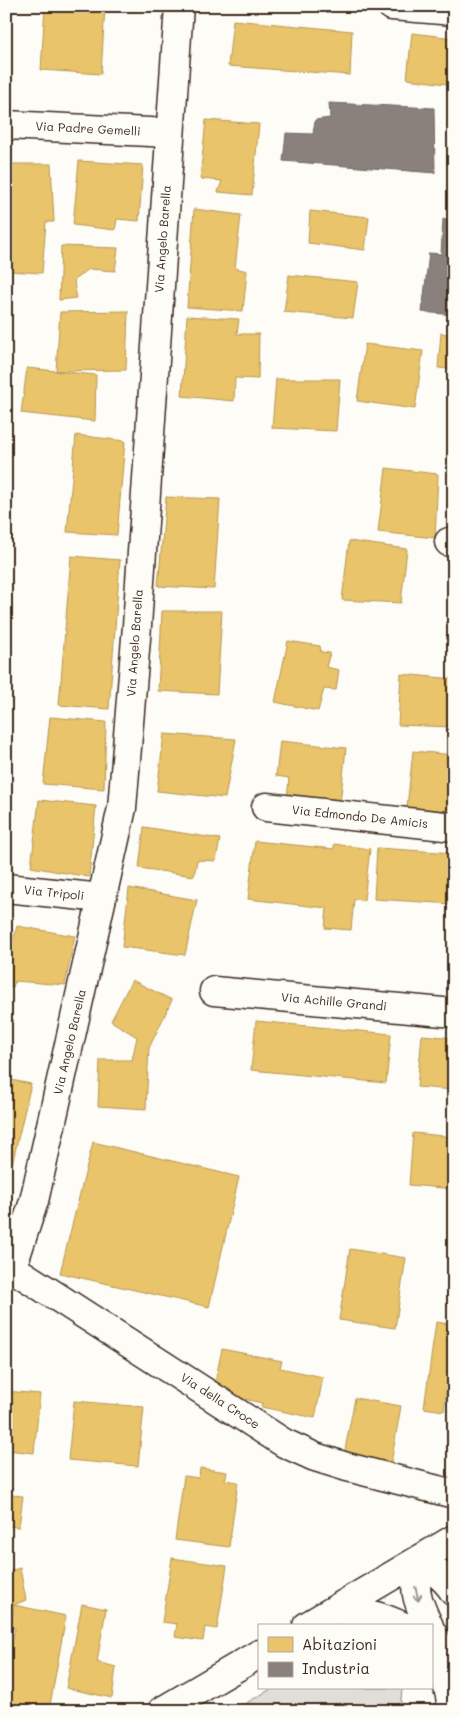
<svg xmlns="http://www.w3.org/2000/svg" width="460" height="1717" viewBox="0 0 460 1717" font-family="Mali,sans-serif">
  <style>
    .green { fill: #e1ded7; stroke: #8e847a }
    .homes { fill: #e9c46a; stroke: #b59653 }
    .industry { fill: #8a817c; stroke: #726760 }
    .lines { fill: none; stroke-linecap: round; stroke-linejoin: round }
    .minor-casing { stroke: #3b2a1e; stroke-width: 31 }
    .minor { stroke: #fdfcf7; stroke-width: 28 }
    .oneway { stroke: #9c938a }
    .labels { text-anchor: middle; stroke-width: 5; stroke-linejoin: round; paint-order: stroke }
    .street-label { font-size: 12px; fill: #3b2a1e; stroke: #fdfcf7 }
  </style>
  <rect width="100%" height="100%" fill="#fdfcf7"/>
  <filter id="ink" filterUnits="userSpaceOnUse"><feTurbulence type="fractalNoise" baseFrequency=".02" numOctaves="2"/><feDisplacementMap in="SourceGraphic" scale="10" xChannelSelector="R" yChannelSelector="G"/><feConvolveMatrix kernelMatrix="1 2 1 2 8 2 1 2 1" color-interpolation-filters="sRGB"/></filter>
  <g filter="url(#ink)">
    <path class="green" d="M 273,1688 L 402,1688 L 402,1689 L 400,1711 L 232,1711 Z"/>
    <path class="homes" d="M 45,6 L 105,6 L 101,74 L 41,70 Z
      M 233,20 L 352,31 L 350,75 L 228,66 Z
      M 412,33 L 454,38 L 454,85 L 407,79 Z
      M 206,120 L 259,124 L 252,195 L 218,192 L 222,181 L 200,179 Z
      M 79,161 L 143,165 L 139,221 L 117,219 L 115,230 L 73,225 Z
      M 9,164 L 51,164 L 54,222 L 46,222 L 42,273 L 6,271 Z
      M 194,209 L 241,215 L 235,268 L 247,271 L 243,311 L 187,307 Z
      M 310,211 L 369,217 L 365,250 L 308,243 Z
      M 61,246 L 118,248 L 115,271 L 89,269 L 74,280 L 76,298 L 59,300 Z
      M 289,275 L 358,282 L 353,318 L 284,312 Z
      M 128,311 L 126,370 L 56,371 L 60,312 Z
      M 187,316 L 239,319 L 237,334 L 259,334 L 258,379 L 235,378 L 234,401 L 182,396 Z
      M 441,333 L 454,335 L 454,397 L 448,396 L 450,369 L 438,368 Z
      M 365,344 L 423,351 L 415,409 L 357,401 Z
      M 27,368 L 96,375 L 95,421 L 21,413 Z
      M 276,379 L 340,379 L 336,431 L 272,428 Z
      M 76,435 L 125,441 L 117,535 L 67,532 Z
      M 386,468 L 438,474 L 435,538 L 378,532 Z
      M 166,497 L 220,499 L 214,589 L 158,586 Z
      M 349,541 L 407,549 L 401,603 L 342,600 Z
      M 71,556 L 120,560 L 109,709 L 59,705 Z
      M 162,611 L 222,611 L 217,694 L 158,691 Z
      M 288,641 L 320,646 L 321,652 L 330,653 L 326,667 L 339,670 L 336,690 L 324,689 L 318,711 L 275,702 Z
      M 401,674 L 454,679 L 453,727 L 398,725 Z
      M 50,717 L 106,722 L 104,789 L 43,784 Z
      M 164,734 L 236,739 L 225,798 L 157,791 Z
      M 280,741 L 346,748 L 340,804 L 287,799 L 289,778 L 276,776 Z
      M 413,751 L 454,755 L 454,812 L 407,807 Z
      M 39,800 L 96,806 L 89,877 L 31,867 Z
      M 144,827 L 220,839 L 216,861 L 197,860 L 194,876 L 139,868 Z
      M 255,841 L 334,849 L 334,844 L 370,849 L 364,900 L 354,899 L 351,930 L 325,928 L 327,908 L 248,899 Z
      M 377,848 L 454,853 L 454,904 L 374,899 Z
      M 129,888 L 197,900 L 185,955 L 122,947 Z
      M 17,926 L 75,936 L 65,985 L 15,981 L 13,987 L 6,986 L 6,936 L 14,937 Z
      M 132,980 L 172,1000 L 149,1048 L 146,1109 L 98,1106 L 100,1060 L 132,1060 L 137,1037 L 111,1021 Z
      M 256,1021 L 391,1034 L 386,1083 L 251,1070 Z
      M 422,1035 L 454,1038 L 454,1090 L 417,1087 Z
      M 6,1079 L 31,1084 L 6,1190 Z
      M 413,1133 L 454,1137 L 454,1189 L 409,1185 Z
      M 93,1142 L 239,1177 L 209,1307 L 60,1273 Z
      M 350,1249 L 406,1258 L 395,1328 L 339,1320 Z
      M 454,1305 L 454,1343 L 452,1342 L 444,1411 L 424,1408 L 436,1322 L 450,1324 Z
      M 222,1349 L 282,1361 L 280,1368 L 323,1377 L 315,1418 L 261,1407 L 262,1403 L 221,1394 L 222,1384 L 215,1382 Z
      M 6,1391 L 40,1394 L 34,1453 L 6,1450 Z
      M 355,1398 L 401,1406 L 390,1469 L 343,1460 Z
      M 74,1401 L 144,1407 L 138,1466 L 68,1460 Z
      M 200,1468 L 227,1472 L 225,1480 L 238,1482 L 229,1547 L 175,1540 L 184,1476 L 199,1478 Z
      M 6,1488 L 12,1488 L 11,1495 L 23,1496 L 19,1527 L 7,1526 L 6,1533 Z
      M 172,1558 L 227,1566 L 217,1629 L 205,1627 L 203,1641 L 175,1637 L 177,1624 L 162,1622 Z
      M 20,1568 L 26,1600 L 6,1608 L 6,1572 Z
      M 82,1604 L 106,1609 L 97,1662 L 116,1667 L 112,1698 L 66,1688 Z
      M 14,1605 L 66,1616 L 49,1711 L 6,1711 L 6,1674 L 15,1628 L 10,1628 Z"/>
    <path class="industry" d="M 329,103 L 434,108 L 435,173 L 283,161 L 286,133 L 313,134 L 315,120 L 330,118 Z
      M 443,219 L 454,220 L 454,315 L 422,312 L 429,253 L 441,254 Z"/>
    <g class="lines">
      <g class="minor-casing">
        <path id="minor" d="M 392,6 L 454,11
          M 6,125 L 170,133
          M 449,542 L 454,543
          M 266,807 L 454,827
          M 6,888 L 102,898
          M 214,991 L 454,1013
          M 6,1264 L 284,1443 L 315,1457 L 347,1467 L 454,1494
          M 12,1268 L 34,1201 L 122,808 L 137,626 L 179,6
          M 331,1612 C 356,1609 379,1615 402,1626
          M 307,1626 L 454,1539
          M 429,1626 C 416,1599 412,1588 421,1559 C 432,1569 447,1579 454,1592
          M 431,1631 L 436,1640 L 450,1696 L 452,1711
          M 162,1711 L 259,1654"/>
      </g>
      <use href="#minor" class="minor"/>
    </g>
    <defs><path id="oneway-shaft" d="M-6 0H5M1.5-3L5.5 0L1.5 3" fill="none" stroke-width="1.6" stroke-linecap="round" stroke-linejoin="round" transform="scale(1.25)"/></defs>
    <use class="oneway" href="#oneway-shaft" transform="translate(417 1594) rotate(77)"/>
  </g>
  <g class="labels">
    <g class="street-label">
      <text transform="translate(88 129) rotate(3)" y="4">Via Padre Gemelli</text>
      <text transform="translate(163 239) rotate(-86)" y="4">Via Angelo Barella</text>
      <text transform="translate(135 643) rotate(-86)" y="4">Via Angelo Barella</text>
      <text transform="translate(360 817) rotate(6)" y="4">Via Edmondo De Amicis</text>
      <text transform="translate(54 893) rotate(6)" y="4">Via Tripoli</text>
      <text transform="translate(334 1002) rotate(5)" y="4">Via Achille Grandi</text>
      <text transform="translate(70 1042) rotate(-77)" y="4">Via Angelo Barella</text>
      <text transform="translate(220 1401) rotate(33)" y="4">Via della Croce</text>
    </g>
  </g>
  <rect width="460" height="1717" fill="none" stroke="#fdfcf7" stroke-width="25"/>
  <rect x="12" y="12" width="435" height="1692" fill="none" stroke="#3b2a1e" stroke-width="2" filter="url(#ink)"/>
  <rect x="258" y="1624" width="175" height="65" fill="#fdfcf7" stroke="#afa8a0"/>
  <rect x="268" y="1637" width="25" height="15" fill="#e9c46a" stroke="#afa8a0"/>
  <text x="302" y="1650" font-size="15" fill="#3b2a1e">Abitazioni</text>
  <rect x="268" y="1662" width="25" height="15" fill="#8a817c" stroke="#afa8a0"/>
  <text x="302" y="1674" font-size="15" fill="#3b2a1e">Industria</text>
</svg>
